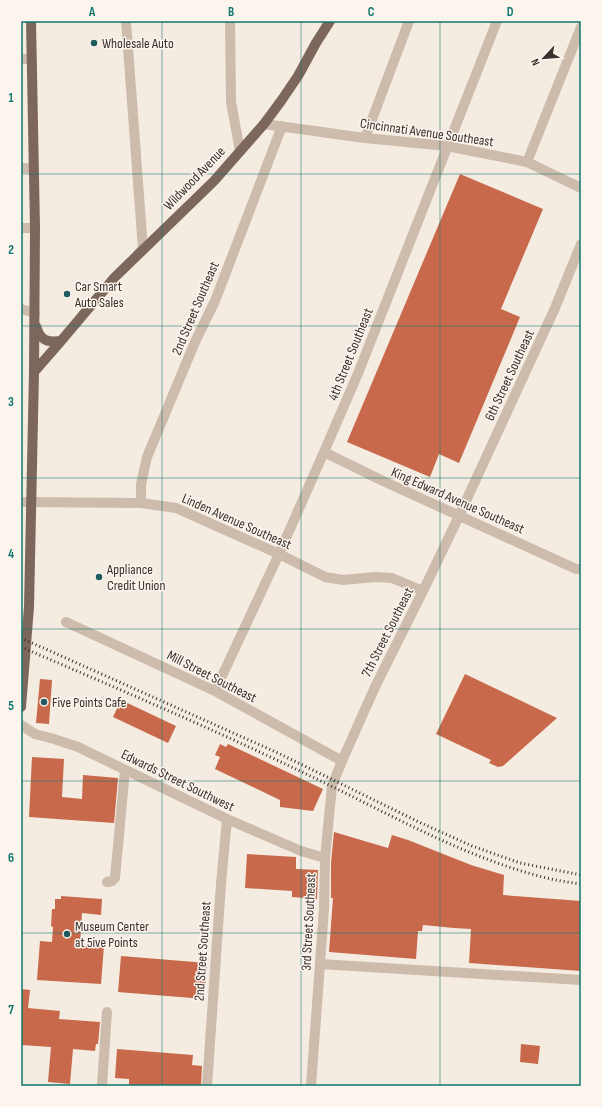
<svg xmlns="http://www.w3.org/2000/svg" width="602" height="1107" viewBox="0 0 602 1107" font-family="'Sofia Sans Condensed',sans-serif">
  <style>
    .building { fill: #c8694b }
    .lines { fill: none; stroke-linecap: round; stroke-linejoin: round }
    .minor { stroke: #cdbbac; stroke-width: 10 }
    .major { stroke: #7d675c; stroke-width: 10 }
    .rail { stroke: #3b302b; stroke-width: 3; stroke-dasharray: 1 3; stroke-linecap: butt }
    .grid { fill: none; stroke: #0f766e; stroke-width: 1; stroke-opacity: 0.55 }
    .poi-dot { fill: #1f5a5e; stroke: #fbf5ee; stroke-width: 1.5 }
    .labels { text-anchor: middle; stroke-width: 3; stroke-linejoin: round; paint-order: stroke }
    .poi-label { font-size: 14px; fill: #3b302b; stroke: #fbf5ee; text-anchor: start }
    .street-label { font-size: 14px; fill: #3b302b; stroke: #fbf5ee }
    .neatline { fill: none; stroke: #0f766e; stroke-width: 1.5 }
    .grid-label { font-size: 13px; text-anchor: middle; font-weight: bold; fill: #0f766e }
  </style>
  <rect width="100%" height="100%" fill="#f4ebe1"/>
  <path class="building" d="M 460,174 L 543,209 L 501,309 L 520,317 L 459,463 L 439,454 L 430,477 L 347,442 Z
    M 465,674 L 557,718 L 503,766 L 498,767 L 489,763 L 491,760 L 436,734 Z
    M 40,679 L 52,680 L 49,724 L 36,723 Z
    M 121,700 L 176,726 L 168,743 L 113,717 Z
    M 220,744 L 226,747 L 228,744 L 323,789 L 313,811 L 280,807 L 280,800 L 215,769 L 220,757 L 215,755 Z
    M 32,757 L 64,759 L 62,797 L 82,799 L 83,775 L 118,778 L 114,823 L 29,817 Z
    M 334,832 L 388,848 L 392,835 L 408,840 L 471,865 L 504,875 L 503,895 L 581,901 L 581,971 L 469,963 L 471,929 L 454,928 L 423,925 L 422,931 L 418,931 L 416,959 L 329,952 L 333,898 L 331,898 L 331,863 Z
    M 247,854 L 296,857 L 296,869 L 318,870 L 317,899 L 292,897 L 292,891 L 245,888 Z
    M 61,896 L 102,899 L 101,915 L 82,913 L 80,945 L 104,946 L 101,984 L 37,980 L 40,941 L 52,942 L 53,927 L 51,926 L 52,909 L 55,909 L 55,899 L 61,899 Z
    M 121,956 L 207,963 L 204,999 L 118,992 Z
    M 21,989 L 30,990 L 28,1008 L 60,1011 L 59,1019 L 100,1022 L 98,1044 L 96,1044 L 95,1051 L 73,1049 L 70,1084 L 48,1082 L 51,1047 L 21,1045 Z
    M 521,1044 L 540,1046 L 538,1064 L 520,1062 Z
    M 117,1049 L 193,1055 L 192,1065 L 202,1066 L 201,1086 L 129,1086 L 129,1079 L 115,1078 Z"/>
  <g class="lines">
    <path class="minor" d="M 126,21 L 143,249 L 138,254
      M 230,21 L 231,102 L 240,151
      M 21,59 L 31,59
      M 264,124 L 365,138 L 447,146 L 527,162 L 581,188
      M 365,138 L 409,21
      M 527,162 L 581,27
      M 21,168 L 33,168
      M 21,228 L 35,228
      M 21,309 L 35,313
      M 324,452 L 383,481 L 576,569 L 581,569
      M 21,502 L 141,503 L 176,508 L 279,554 L 325,577 L 343,580 L 375,577 L 392,578 L 423,591
      M 141,503 L 141,484 L 147,457 L 195,342 L 215,301 L 282,126
      M 66,622 L 215,691 L 342,761
      M 215,691 L 279,554 L 324,452 L 359,371 L 497,21
      M 21,725 L 35,734 L 54,739 L 78,747 L 227,819 L 301,851 L 325,858
      M 107,882 L 112,881 L 115,878 L 125,770
      M 320,964 L 581,980
      M 102,1086 L 107,1012
      M 207,1086 L 221,884 L 227,819
      M 311,1086 L 324,909 L 325,858 L 332,786 L 342,761 L 375,687 L 423,591 L 459,516 L 555,308 L 581,244"/>
    <path class="major" d="M 36,326 C 40,340 47,343 61,341
      M 34,372 L 61,341 L 115,277 L 214,181 L 264,124 L 281,101 L 298,76 L 316,43 L 330,21
      M 21,707 L 29,607 L 34,372 L 35,228 L 31,21"/>
    <path class="rail" d="M 21,638 L 278,753 L 421,823 L 472,846 L 520,863 L 581,875
      M 21,647 C 116,688 211,728 304,773 C 381,809 456,854 539,876 C 553,880 567,882 581,884"/>
  </g>
  <path class="grid" d="M 162,21 L 162,1086M 301,21 L 301,1086M 440,21 L 440,1086M 21,174 L 581,174M 21,326 L 581,326M 21,478 L 581,478M 21,629 L 581,629M 21,781 L 581,781M 21,933 L 581,933"/>
  <g class="poi-dot">
    <circle cx="94" cy="43" r="4"/>
    <circle cx="67" cy="294" r="4"/>
    <circle cx="99" cy="577" r="4"/>
    <circle cx="44" cy="702" r="4"/>
    <circle cx="67" cy="934" r="4"/>
  </g>
  <g class="labels">
    <g class="poi-label">
      <text x="102" y="48">Wholesale Auto</text>
      <text x="75" y="291">Car Smart<tspan x="75" dy="16">Auto Sales</tspan></text>
      <text x="107" y="574">Appliance<tspan x="107" dy="16">Credit Union</tspan></text>
      <text x="52" y="707">Five Points Cafe</text>
      <text x="75" y="931">Museum Center<tspan x="75" dy="16">at 5ive Points</tspan></text>
    </g>
    <g class="street-label">
      <text transform="translate(427 132) rotate(8)" y="5">Cincinnati Avenue Southeast</text>
      <text transform="translate(194 178) rotate(-46)" y="5">Wildwood Avenue</text>
      <text transform="translate(195 308) rotate(-67)" y="5">2nd Street Southeast</text>
      <text transform="translate(350 354) rotate(-68)" y="5">4th Street Southeast</text>
      <text transform="translate(509 375) rotate(-65)" y="5">6th Street Southeast</text>
      <text transform="translate(458 500) rotate(24)" y="5">King Edward Avenue Southeast</text>
      <text transform="translate(237 521) rotate(24)" y="5">Linden Avenue Southeast</text>
      <text transform="translate(387 632) rotate(-63)" y="5">7th Street Southeast</text>
      <text transform="translate(212 676) rotate(27)" y="5">Mill Street Southeast</text>
      <text transform="translate(178 780) rotate(26)" y="5">Edwards Street Southwest</text>
      <text transform="translate(308 922) rotate(-87)" y="5">3rd Street Southeast</text>
      <text transform="translate(202 951) rotate(-86)" y="5">2nd Street Southeast</text>
    </g>
  </g>
  <rect width="602" height="1107" fill="none" stroke="#fbf5ee" stroke-width="44"/>
  <g transform="translate(544 58) rotate(244)" stroke="#fbf5ee" stroke-width="3" paint-order="stroke">
  <path d="M0-3L7 15L0 10L-7 15Z" fill="#3b302b"/>
  <text y="-6" font-size="11" font-weight="bold" text-anchor="middle" fill="#3b302b">N</text>
  </g>
  <rect x="22" y="22" width="558" height="1063" class="neatline"/>
  <g class="grid-label">
    <text x="92" y="16">A</text>
    <text x="231" y="16">B</text>
    <text x="371" y="16">C</text>
    <text x="510" y="16">D</text>
    <text x="11" y="102">1</text>
    <text x="11" y="254">2</text>
    <text x="11" y="406">3</text>
    <text x="11" y="558">4</text>
    <text x="11" y="710">5</text>
    <text x="11" y="862">6</text>
    <text x="11" y="1014">7</text>
  </g>
</svg>
